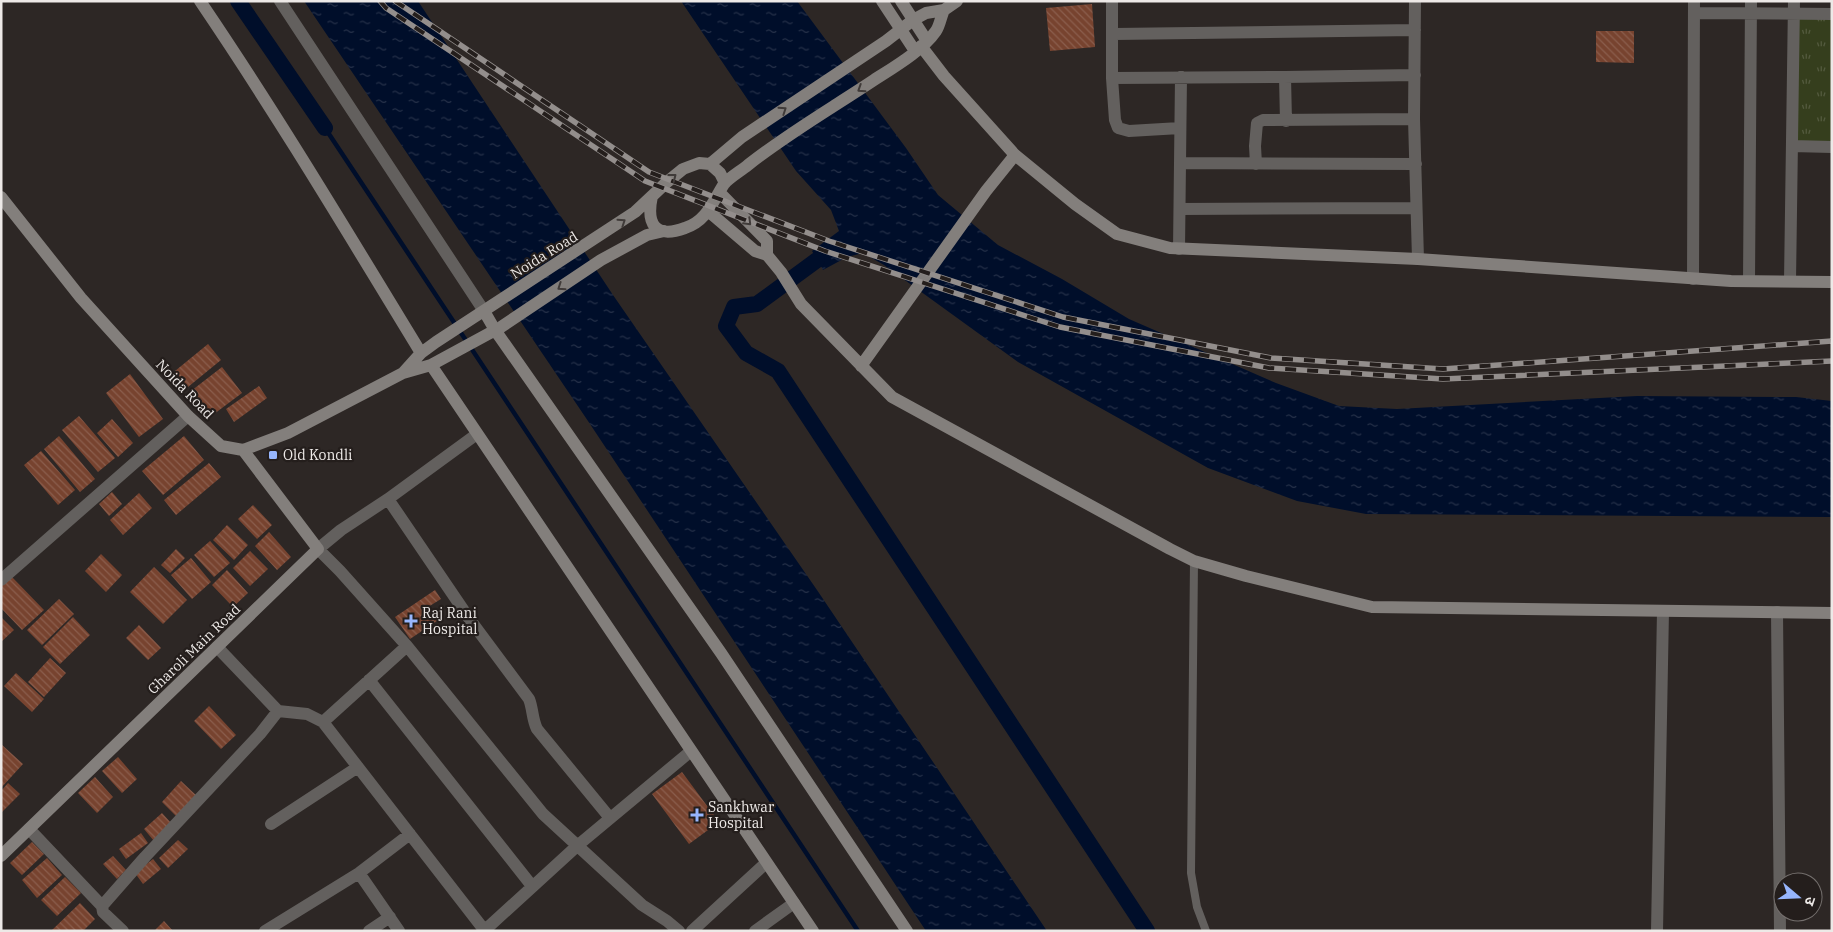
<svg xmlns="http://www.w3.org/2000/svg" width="1833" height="932" viewBox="0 0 1833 932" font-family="'IBM Plex Serif','Noto Sans Devanagari',serif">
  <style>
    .park { fill: url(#park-tufts) }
    .water { fill: url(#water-ripples) }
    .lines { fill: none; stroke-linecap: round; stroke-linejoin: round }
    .stream { stroke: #000e2a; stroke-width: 4.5 }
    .canal { stroke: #000e2a; stroke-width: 16 }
    .building { fill: url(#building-back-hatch) }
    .lane { stroke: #63605e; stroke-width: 8 }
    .street { stroke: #63605e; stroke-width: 12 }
    .secondary { stroke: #837f7c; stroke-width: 12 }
    .rail-casing { stroke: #938e8c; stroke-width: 5.5 }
    .rail { stroke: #241e1c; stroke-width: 4; stroke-dasharray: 11; stroke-linecap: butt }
    .oneway { stroke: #403b39 }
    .poi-dot { fill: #97b6fd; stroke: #241e1c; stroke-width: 2 }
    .labels { text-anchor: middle; stroke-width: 4.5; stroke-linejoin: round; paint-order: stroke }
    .street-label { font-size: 14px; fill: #ede9e7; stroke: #241e1c }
    .poi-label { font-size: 14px; fill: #ede9e7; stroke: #241e1c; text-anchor: start }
  </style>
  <defs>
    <pattern id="park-tufts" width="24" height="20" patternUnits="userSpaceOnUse" patternTransform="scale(1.25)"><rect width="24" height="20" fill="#353e1d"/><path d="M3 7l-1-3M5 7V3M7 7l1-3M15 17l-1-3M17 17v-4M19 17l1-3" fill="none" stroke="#535a3e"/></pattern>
    <pattern id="water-ripples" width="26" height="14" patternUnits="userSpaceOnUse" patternTransform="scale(1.25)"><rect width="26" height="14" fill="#000e2a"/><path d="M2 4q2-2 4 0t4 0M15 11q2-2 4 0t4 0" fill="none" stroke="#263149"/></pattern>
    <pattern id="building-back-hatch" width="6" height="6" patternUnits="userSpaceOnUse" patternTransform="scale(1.25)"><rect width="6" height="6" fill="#77432f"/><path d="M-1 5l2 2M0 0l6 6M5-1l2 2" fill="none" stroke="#8b5e4d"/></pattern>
  </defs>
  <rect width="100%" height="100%" fill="#2d2725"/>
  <path class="park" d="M 1797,17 L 1832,17 L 1832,143 L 1796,143 Z"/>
  <path class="water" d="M 304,1 L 418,1 L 613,295 L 817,590 L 1047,931 L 926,931 L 590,424 Z
    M 681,1 L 797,1 L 906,148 L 938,195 L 998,245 L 1062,279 L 1129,319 L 1276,383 L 1339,406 L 1397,409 L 1637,396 L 1796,397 L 1832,401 L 1832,517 L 1366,514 L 1297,501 L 1208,468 L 1018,362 L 884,265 L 863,253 L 847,257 L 823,270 L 812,251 L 839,231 L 831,210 L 796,171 Z"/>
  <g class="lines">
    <path class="stream" d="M 325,128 L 858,931"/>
    <path class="canal" d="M 238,1 L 325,128
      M 817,260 L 757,304 L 734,307 L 726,326 L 746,353 L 778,371 L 1147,931"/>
  </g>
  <path class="building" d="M 1092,4 L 1095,47 L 1050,51 L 1046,8 Z
    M 1596,31 L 1634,31 L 1634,63 L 1596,62 Z
    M 208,344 L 221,360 L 188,387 L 175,371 Z
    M 222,367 L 242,393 L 210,417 L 191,391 Z
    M 130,374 L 163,419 L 139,437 L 106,393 Z
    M 259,386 L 267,398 L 234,422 L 226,409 Z
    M 79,416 L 115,458 L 98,472 L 62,430 Z
    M 112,419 L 133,443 L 118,457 L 97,433 Z
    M 59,436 L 95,479 L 80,492 L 44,449 Z
    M 184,436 L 204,460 L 163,495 L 142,471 Z
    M 41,451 L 75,490 L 58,505 L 24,465 Z
    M 209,463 L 221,477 L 176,515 L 164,500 Z
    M 112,492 L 122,504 L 109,516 L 99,504 Z
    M 139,493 L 152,508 L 123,535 L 110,520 Z
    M 253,505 L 272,525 L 257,539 L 238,519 Z
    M 227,525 L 248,545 L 234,560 L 213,540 Z
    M 269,532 L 291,557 L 277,570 L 255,546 Z
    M 210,541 L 230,563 L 214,577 L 194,555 Z
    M 176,549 L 185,558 L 170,573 L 161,565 Z
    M 250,551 L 268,569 L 250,586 L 233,568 Z
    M 101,554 L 122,575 L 106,592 L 85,571 Z
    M 191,558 L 211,582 L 192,599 L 171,575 Z
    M 154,567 L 187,600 L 163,624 L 130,592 Z
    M 227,570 L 248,593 L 233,607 L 212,585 Z
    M 12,577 L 44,610 L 22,630 L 1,608 L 1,586 Z
    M 435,590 L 441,599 L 428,607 L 437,621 L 410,639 L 395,617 Z
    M 59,599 L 74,614 L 42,645 L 27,630 Z
    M 1,617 L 14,630 L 1,642 Z
    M 73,617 L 90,635 L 60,664 L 43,647 Z
    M 139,625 L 161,648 L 148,660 L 126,638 Z
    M 50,658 L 66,673 L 44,697 L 28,682 Z
    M 16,673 L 44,699 L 32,712 L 4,686 Z
    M 209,706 L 236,735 L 221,749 L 194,721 Z
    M 1,744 L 23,764 L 1,788 Z
    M 118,757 L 137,779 L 122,793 L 102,771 Z
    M 682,772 L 719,822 L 689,844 L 652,794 Z
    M 95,777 L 113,797 L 97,813 L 78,793 Z
    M 181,781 L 198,797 L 178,818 L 162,802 Z
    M 8,783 L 20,794 L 1,813 L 1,791 Z
    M 162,813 L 172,824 L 154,841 L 144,829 Z
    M 141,833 L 148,843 L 126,859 L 119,849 Z
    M 178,840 L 188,849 L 168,868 L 159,858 Z
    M 32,842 L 44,854 L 22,875 L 10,863 Z
    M 113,856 L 126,870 L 117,879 L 103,864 Z
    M 47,858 L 62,875 L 37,898 L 22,880 Z
    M 153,859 L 161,869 L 143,884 L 135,873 Z
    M 65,877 L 81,893 L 57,916 L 41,900 Z
    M 80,903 L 95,919 L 83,931 L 51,931 Z
    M 164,921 L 173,931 L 154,931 Z"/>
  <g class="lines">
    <path class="lane" d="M 1194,561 L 1191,873 L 1197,907 L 1206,931"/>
    <path class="street" d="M 280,1 L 484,311
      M 1112,1 L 1112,78 L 1115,120 L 1118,128 L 1129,131 L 1180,128
      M 1415,1 L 1414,119 L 1418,259
      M 1694,13 L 1832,14
      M 1114,34 L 1415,30
      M 1285,77 L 1286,121
      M 1112,78 L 1285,77 L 1415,75
      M 1792,146 L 1832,147
      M 1180,163 L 1416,164
      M 1256,164 L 1255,146 L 1257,123 L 1263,120 L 1414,119
      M 1180,209 L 1415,208
      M 1179,249 L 1181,77
      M 1693,279 L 1694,1
      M 1749,281 L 1751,1
      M 1790,281 L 1794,1
      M 477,434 L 388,499 L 341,530 L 318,549 L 340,571 L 407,646 L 543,814 L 642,905 L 667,921 L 679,931
      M 388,499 L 471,621 L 529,699 C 533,709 532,719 537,729 L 610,818
      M 1,580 L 188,416
      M 1777,612 L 1780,931
      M 369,680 L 532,886
      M 278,711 L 307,714 L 323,722 L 485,931
      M 323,722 L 407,646
      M 271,824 L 358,767
      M 29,829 L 102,906
      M 359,873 L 399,931
      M 123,931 L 103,912 L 102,906 L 145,857 L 260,734 L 278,711 L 217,647
      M 265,931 L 359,873 L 410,834
      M 369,931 L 390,917
      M 484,931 L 577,846 L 691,751
      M 692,931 L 766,863
      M 755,931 L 794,903
      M 1657,931 L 1663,611"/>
    <path class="secondary" d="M 200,1 C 278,116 349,235 421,353
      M 882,1 L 915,51
      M 901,1 L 927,41
      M 921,46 L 944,76 L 1015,155 L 1075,204 L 1117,234 L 1170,248 L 1418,259 L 1731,281 L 1832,282
      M 710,164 L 720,173 L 725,183
      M 720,193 L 767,241 L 767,255
      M 652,196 C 646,224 655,239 685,228 C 707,221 713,201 724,184 C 730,177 741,171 748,165 C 787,134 832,108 874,80 C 894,67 922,51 936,31 C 940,25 941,16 944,10
      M 1,197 L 81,298 L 188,416 L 221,446 L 243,450 L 288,433 L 403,373 L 431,365 L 501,327 L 601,260 L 647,235 L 664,231
      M 708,211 L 755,251 L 767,255 L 781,272 L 801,304 L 892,397 L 1170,549 L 1194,561 L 1246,576 L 1372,607 L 1832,613
      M 484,311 L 495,330 L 721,653 L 907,931
      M 431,365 L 813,931
      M 861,366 L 986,191 L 1015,155
      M 403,373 L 421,353 L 436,342 L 635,212 L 667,182 L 683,169 L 699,163 L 710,164 L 742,137 L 886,41 L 913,20 L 926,13 L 944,10 L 957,1
      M 1,856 L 318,549 L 243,450"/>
    <g class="rail-casing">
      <path id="rail" d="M 380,1 L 386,8 L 645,181 L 825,251 L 1060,327 L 1269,368 L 1443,379 L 1832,361
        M 395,1 L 649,172 L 829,241 L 1063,317 L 1271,358 L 1443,369 L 1832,341"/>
    </g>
    <use href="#rail" class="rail"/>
  </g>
  <defs><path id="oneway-chevron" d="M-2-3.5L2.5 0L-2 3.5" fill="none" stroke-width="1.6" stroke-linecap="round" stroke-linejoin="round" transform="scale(1.25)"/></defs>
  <g class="oneway">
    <use href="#oneway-chevron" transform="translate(861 89) rotate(147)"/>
    <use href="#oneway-chevron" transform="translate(783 110) rotate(-34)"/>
    <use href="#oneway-chevron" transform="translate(673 177) rotate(-38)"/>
    <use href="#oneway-chevron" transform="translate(622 222) rotate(-34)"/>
    <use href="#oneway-chevron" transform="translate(748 222) rotate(45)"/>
    <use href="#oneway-chevron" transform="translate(561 287) rotate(146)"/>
  </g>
  <g class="poi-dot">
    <rect x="268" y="450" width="10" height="10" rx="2.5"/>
    <path d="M408.5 613.5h5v5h5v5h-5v5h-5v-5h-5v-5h5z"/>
    <path d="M694.5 807.5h5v5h5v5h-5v5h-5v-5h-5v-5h5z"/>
  </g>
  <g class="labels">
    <g class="street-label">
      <text transform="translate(544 255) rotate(-32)" y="5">Noida Road</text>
      <text transform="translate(185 389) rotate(46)" y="5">Noida Road</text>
      <text transform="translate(194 649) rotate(-44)" y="5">Gharoli Main Road</text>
    </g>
    <g class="poi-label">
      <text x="283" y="460">Old Kondli</text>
      <text x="422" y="618">Raj Rani<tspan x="422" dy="16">Hospital</tspan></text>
      <text x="708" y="812">Sankhwar<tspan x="708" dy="16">Hospital</tspan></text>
    </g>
  </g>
  <rect width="1833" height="932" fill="none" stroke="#ede9e7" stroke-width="5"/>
  <g transform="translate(1798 897) rotate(109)"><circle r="24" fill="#241e1c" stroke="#746f6d"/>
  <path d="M0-4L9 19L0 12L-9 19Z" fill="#97b6fd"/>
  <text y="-8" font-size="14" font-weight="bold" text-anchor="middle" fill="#ede9e7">उ</text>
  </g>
</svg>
